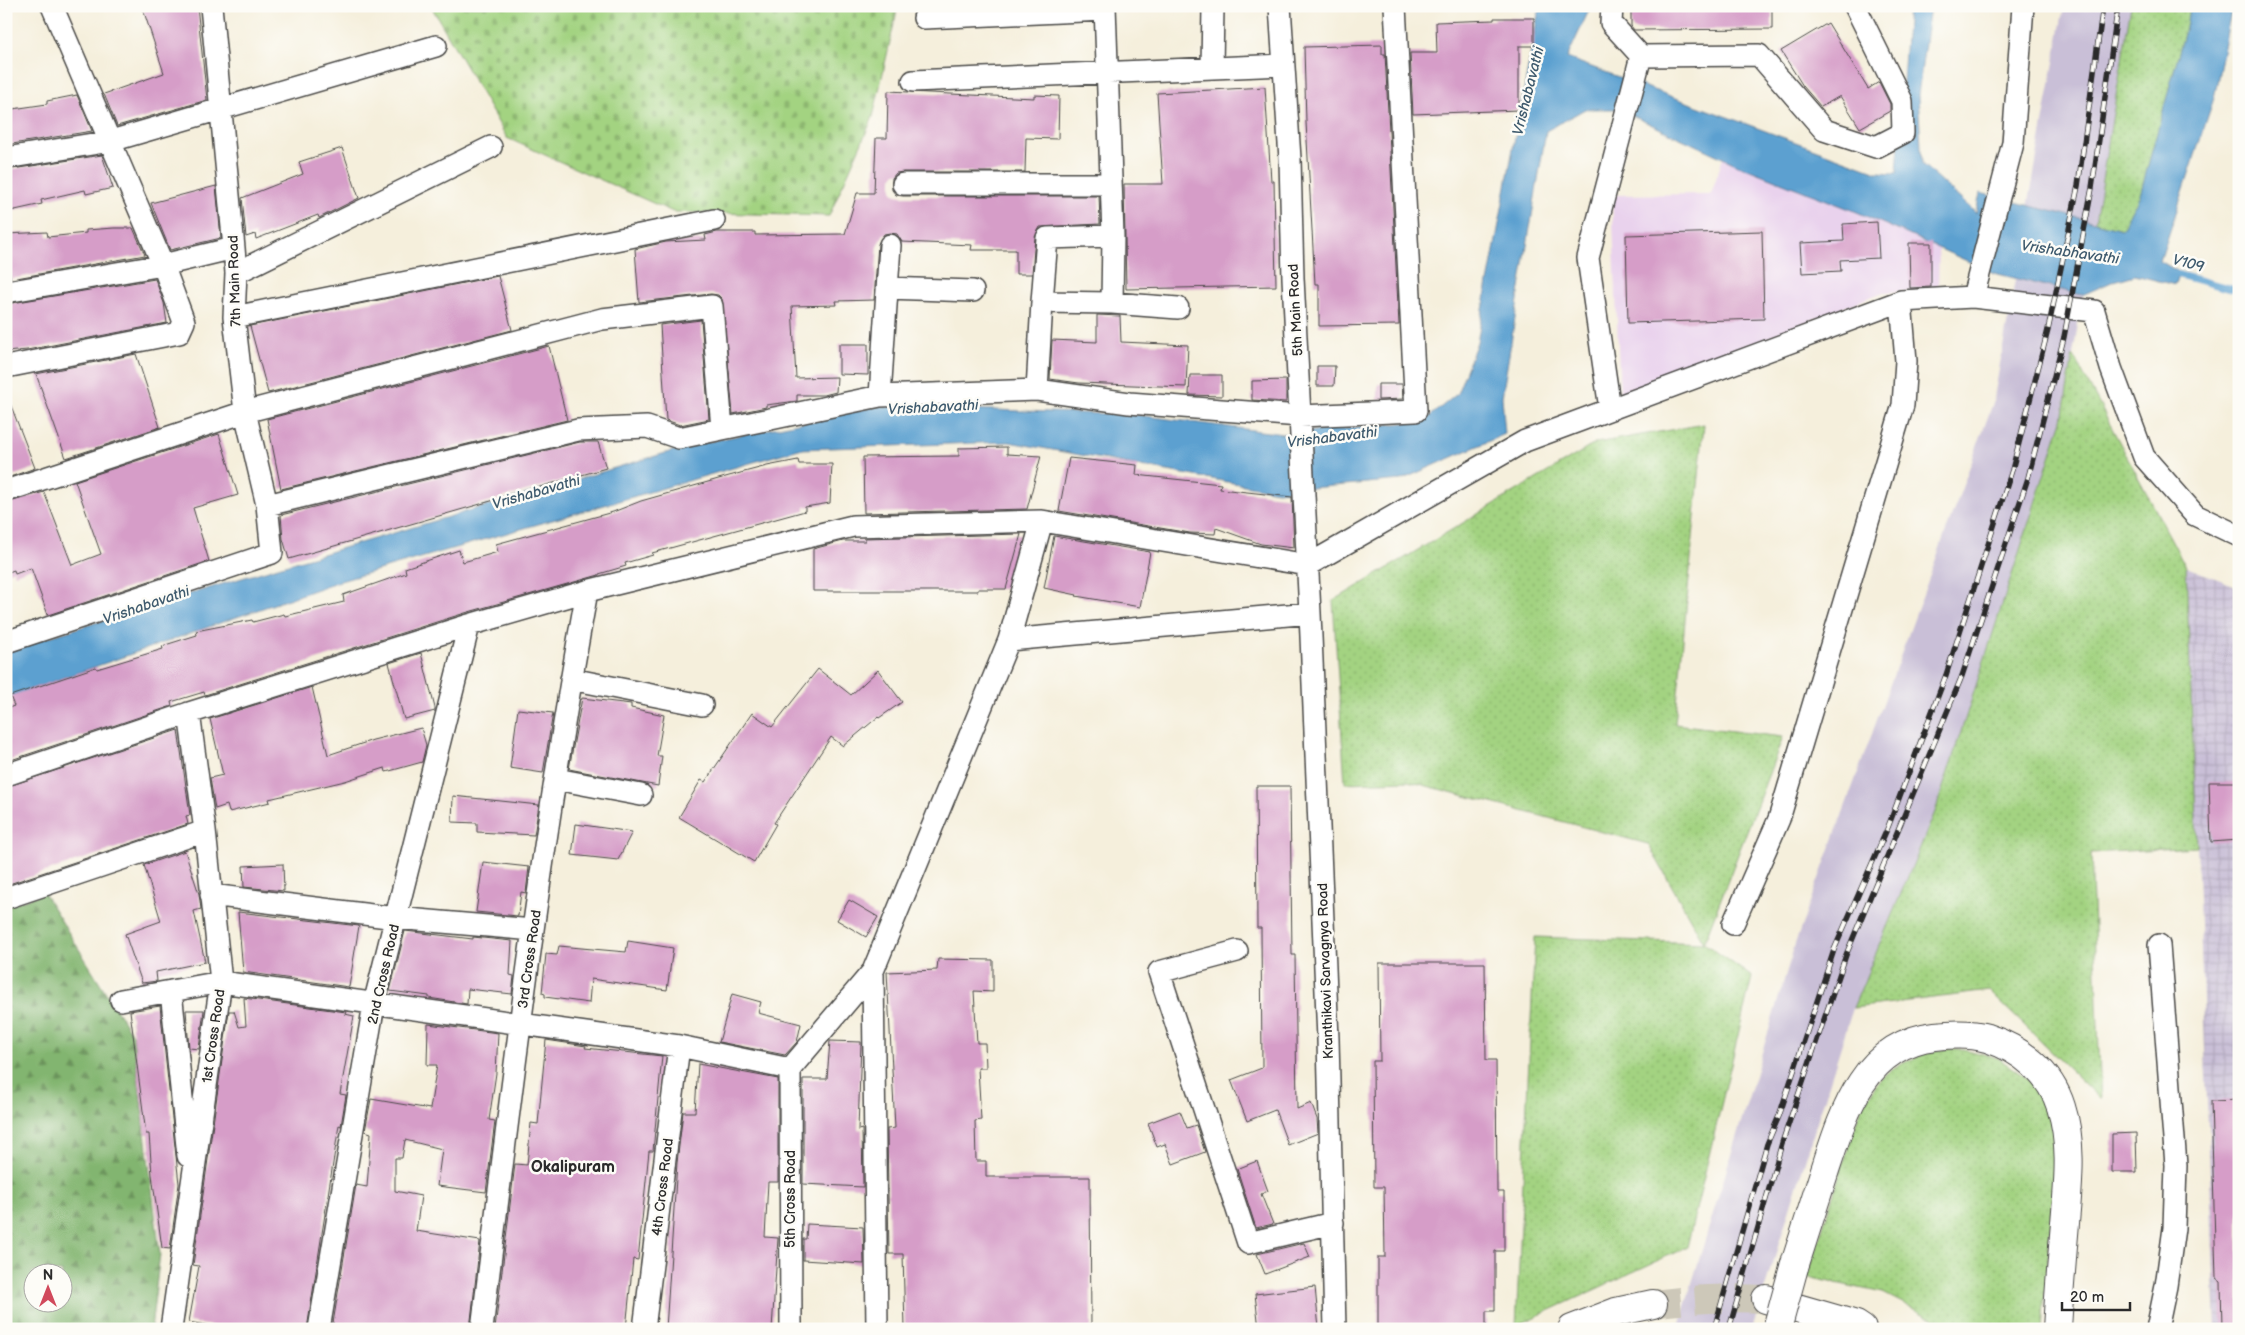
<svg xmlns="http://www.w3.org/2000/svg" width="2245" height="1335" viewBox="0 0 2245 1335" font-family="'Balsamiq Sans',sans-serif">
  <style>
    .built { fill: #e9d2ed }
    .industrial { fill: url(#industrial-grid) }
    .railway { fill: #c9bfd7 }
    .grass { fill: url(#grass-dots); stroke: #677f56 }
    .forest { fill: url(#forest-firs); stroke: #56704d; fill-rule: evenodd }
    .cemetery { fill: url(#cemetery-stones); stroke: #677f56 }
    .water { fill: #5ba0d0; stroke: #43667e }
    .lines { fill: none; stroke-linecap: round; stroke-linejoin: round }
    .stream { stroke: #5ba0d0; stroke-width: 7 }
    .building { fill: #d69dc8 }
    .major-tunnel { stroke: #cdc8b9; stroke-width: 28; stroke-dasharray: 28 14; stroke-linecap: butt }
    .minor-casing { stroke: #494846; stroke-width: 24 }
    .major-casing { stroke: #494846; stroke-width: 30 }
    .minor { stroke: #fff; stroke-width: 21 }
    .major { stroke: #fff; stroke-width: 28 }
    .rail-casing { stroke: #2b2b2b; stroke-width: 5.5 }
    .rail { stroke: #fdfcf7; stroke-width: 4; stroke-dasharray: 11; stroke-linecap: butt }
    .major-bridge-casing { stroke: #494846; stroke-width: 30; stroke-linecap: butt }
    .major-bridge { stroke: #fff; stroke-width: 28 }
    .labels { text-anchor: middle; stroke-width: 5; stroke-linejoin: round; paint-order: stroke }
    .street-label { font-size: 14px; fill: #2b2b2b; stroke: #fdfcf7 }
    .water-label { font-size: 15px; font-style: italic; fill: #3e5a6d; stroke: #fdfcf7 }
    .quarter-label { font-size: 16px; font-weight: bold; fill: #2b2b2b; stroke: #fdfcf7 }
  </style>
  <defs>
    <pattern id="industrial-grid" width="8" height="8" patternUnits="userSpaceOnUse" patternTransform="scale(1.25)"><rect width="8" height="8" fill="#c9bfd7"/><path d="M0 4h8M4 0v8" fill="none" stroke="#ada4b9"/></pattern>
    <pattern id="grass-dots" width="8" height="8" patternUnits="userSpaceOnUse" patternTransform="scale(1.25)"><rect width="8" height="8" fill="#a3d381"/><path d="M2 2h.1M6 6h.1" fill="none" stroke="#8cb570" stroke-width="1.8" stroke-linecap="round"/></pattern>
    <pattern id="forest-firs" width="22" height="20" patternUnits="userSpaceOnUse" patternTransform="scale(1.25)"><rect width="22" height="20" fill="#82b56f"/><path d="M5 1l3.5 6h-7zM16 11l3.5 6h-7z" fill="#6b935b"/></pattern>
    <pattern id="cemetery-stones" width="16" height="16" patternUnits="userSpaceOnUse" patternTransform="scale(1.25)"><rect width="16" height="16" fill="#a3d381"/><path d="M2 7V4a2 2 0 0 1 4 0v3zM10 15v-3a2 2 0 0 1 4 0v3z" fill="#8cb570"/></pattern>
  </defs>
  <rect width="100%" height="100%" fill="#fdfcf7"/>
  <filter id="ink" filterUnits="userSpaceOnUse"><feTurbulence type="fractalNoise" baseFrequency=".02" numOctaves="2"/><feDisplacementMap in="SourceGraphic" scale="10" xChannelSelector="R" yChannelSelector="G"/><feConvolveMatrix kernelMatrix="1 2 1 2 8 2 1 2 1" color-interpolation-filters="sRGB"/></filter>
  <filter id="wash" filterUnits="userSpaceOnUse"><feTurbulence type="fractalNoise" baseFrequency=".0096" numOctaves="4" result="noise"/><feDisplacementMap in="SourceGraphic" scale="20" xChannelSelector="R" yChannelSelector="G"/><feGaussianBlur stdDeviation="1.12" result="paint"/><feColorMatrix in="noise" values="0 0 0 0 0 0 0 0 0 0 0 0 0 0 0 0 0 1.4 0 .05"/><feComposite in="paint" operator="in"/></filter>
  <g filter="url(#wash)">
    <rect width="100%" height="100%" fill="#f5efdc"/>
    <path class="built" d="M 1723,158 L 1857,212 L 1939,249 L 1938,290 L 1883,292 L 1620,396 L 1612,195 L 1711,194 Z"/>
    <path class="industrial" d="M 2186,567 L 2239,587 L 2239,1329 L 2216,1329 Z"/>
    <path class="railway" d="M 2064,6 L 2131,6 L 2062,420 L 1935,812 L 1853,1008 L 1752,1329 L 1678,1329 L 1795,944 L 1993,403 Z"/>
    <path class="grass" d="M 2131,6 L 2189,6 L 2187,23 L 2140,195 L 2122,229 L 2095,222 Z
      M 2073,355 L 2186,567 L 2197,847 L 2091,853 L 2101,1100 L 1989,991 L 1853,1008 L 1935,812 L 2062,420 Z
      M 1704,424 L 1675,724 L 1783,737 L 1704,943 L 1752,977 L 1687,1247 L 1516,1326 L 1535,937 L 1704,943 L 1648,844 L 1408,781 L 1345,783 L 1333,601 L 1596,443 Z
      M 1946,1049 L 1964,1049 L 1998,1058 L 2028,1079 L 2048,1108 L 2058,1142 L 2042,1329 L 1947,1329 L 1936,1320 L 1883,1293 L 1807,1277 L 1861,1108 L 1881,1078 L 1895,1067 L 1928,1052 Z"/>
    <path class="forest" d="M 44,893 L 133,1036 L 160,1254 L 151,1329 L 83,1329 L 53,1324 L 52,1329 L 6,1329 L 6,906 ZM 32,1272 L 62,1272 L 62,1302 L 32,1302 Z"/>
    <path class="cemetery" d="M 431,6 L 898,6 L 873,117 L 829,216 L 673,212 L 507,138 Z"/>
    <path class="water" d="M 1543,6 L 1591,6 L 1567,58 L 1877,172 L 1897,173 L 1908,6 L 1930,6 L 1918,95 L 1922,164 L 1976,213 L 1980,193 L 2122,229 L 2140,195 L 2187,23 L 2189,6 L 2232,6 L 2214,98 L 2160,261 L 2179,272 L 2175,285 L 2135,275 L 2114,281 L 2082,295 L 1994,273 L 1857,212 L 1740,166 L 1618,109 L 1585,109 L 1546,131 L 1502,397 L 1505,434 L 1401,480 L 1277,491 L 1009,442 L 799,449 L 337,582 L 6,698 L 6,650 L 278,567 L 693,445 L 879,406 L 1138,415 L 1283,434 L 1424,421 L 1457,394 L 1477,342 L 1538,14 Z"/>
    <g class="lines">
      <path class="stream" d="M 2172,273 L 2239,291"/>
    </g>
    <g id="blocks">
      <path class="building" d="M 142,6 L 197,6 L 207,100 L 117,126 L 104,94 L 164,73 Z
        M 1631,6 L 1772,6 L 1772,29 L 1634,30 L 1631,26 Z
        M 1494,18 L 1534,18 L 1534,46 L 1519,46 L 1519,110 L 1413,114 L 1410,53 L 1437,53 L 1436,22 L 1494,20 Z
        M 1828,23 L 1868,89 L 1879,82 L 1890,104 L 1890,111 L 1860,128 L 1840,96 L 1821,107 L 1803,86 L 1781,51 Z
        M 1382,45 L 1382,54 L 1385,54 L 1399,325 L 1319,326 L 1319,284 L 1315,284 L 1306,122 L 1304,47 Z
        M 1265,87 L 1271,181 L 1274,181 L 1276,286 L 1126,289 L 1124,184 L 1163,184 L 1157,93 Z
        M 888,91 L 1034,98 L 1034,95 L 1059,96 L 1058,139 L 1026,138 L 1025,172 L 903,172 L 896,173 L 892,178 L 892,190 L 896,195 L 903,196 L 1099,196 L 1100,224 L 1040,227 L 1035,237 L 1032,274 L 1016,274 L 1016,250 L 971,250 L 972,245 L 902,242 L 897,234 L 890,233 L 884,234 L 878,244 L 874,300 L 836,301 L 837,305 L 792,306 L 796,378 L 837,377 L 836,392 L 824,395 L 797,395 L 797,401 L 766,405 L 766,407 L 733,414 L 722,299 L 718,295 L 711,294 L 639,302 L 635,249 L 666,242 L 706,240 L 705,235 L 717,232 L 755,232 L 755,235 L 845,234 L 857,193 L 874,193 L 876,138 L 887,138 Z
        M 77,95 L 92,131 L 6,145 L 6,110 L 47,104 L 47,101 Z
        M 342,148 L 359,198 L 319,218 L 318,215 L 256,239 L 255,234 L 246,237 L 242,198 L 303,174 L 299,162 Z
        M 102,155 L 113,188 L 86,194 L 85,190 L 41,200 L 42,204 L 6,212 L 6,170 Z
        M 216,186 L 221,238 L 170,250 L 151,203 Z
        M 1877,222 L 1879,258 L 1840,260 L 1841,271 L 1802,273 L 1800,243 L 1844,241 L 1843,224 Z
        M 114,228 L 133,228 L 145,255 L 11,279 L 6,257 L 6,234 L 47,232 L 48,237 L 86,233 L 86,230 Z
        M 1762,231 L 1764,319 L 1628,323 L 1626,235 Z
        M 1909,243 L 1931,243 L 1931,287 L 1910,288 Z
        M 498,276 L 512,330 L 268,393 L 250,326 Z
        M 155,279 L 164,303 L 167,323 L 27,350 L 6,352 L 6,304 Z
        M 1097,315 L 1120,316 L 1121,342 L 1188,345 L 1186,387 L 1079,383 L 1050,379 L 1052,340 L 1097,342 Z
        M 701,320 L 709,419 L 680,425 L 666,420 L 660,325 Z
        M 839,344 L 868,344 L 868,375 L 839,374 Z
        M 549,346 L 567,420 L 281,489 L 267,419 Z
        M 136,354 L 160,427 L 66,458 L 36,374 Z
        M 1317,366 L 1335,366 L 1334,386 L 1317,386 Z
        M 1190,375 L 1222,375 L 1222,396 L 1189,395 Z
        M 1286,380 L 1286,402 L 1252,400 L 1252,381 Z
        M 1378,384 L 1402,384 L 1403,399 L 1378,400 Z
        M 8,398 L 35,468 L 10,477 L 6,468 Z
        M 219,434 L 238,495 L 193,508 L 209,561 L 48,615 L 31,568 L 15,574 L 14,570 L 6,573 L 6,503 L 44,492 L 72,565 L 101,554 L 75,481 Z
        M 580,442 L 598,442 L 606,468 L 289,559 L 283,539 L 281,515 Z
        M 1007,447 L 1007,454 L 1041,456 L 1027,509 L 864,513 L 863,457 L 959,456 L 959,448 Z
        M 1069,458 L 1137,465 L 1136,475 L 1221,484 L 1220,489 L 1292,497 L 1294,548 L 1261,544 L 1216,528 L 1215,534 L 1190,533 L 1059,511 Z
        M 798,460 L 799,464 L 832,464 L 830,503 L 805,507 L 805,511 L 652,553 L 653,555 L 625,563 L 626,566 L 599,574 L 599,575 L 465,613 L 205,695 L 204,692 L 171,702 L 172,706 L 8,761 L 6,756 L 6,709 L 14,706 L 10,696 L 96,667 L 97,669 L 163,649 L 162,646 L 197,635 L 196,631 L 252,620 L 253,622 L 284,614 L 285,616 L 344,602 L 343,595 L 406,573 L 405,568 L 459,550 L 463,562 L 498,552 L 496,544 L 613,512 L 641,501 L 729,476 L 767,466 Z
        M 1021,534 L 1006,589 L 978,589 L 978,591 L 813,591 L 813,549 L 843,541 L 865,541 L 865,538 Z
        M 1054,536 L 1150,552 L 1140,607 L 1076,596 L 1077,595 L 1044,588 Z
        M 421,653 L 435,708 L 435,711 L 404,719 L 389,663 Z
        M 818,669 L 851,695 L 878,670 L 902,702 L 879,718 L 878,717 L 843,746 L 831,737 L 774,823 L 776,824 L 754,862 L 679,817 L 701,780 L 705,782 L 752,713 L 772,727 Z
        M 312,687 L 328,755 L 373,740 L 421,728 L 426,745 L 422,762 L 386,772 L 385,768 L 345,781 L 269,799 L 270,802 L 229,812 L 227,805 L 215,809 L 210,778 L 223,775 L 210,719 Z
        M 582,698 L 631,704 L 631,708 L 664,715 L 657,756 L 662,756 L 658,786 L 569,769 Z
        M 518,709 L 553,713 L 543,773 L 510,768 Z
        M 178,730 L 190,815 L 186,816 L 188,824 L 6,885 L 6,787 Z
        M 2209,782 L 2238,782 L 2239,840 L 2211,842 Z
        M 1256,786 L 1290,786 L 1292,955 L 1295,955 L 1297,1109 L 1311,1103 L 1317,1119 L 1318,1133 L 1288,1145 L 1275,1110 L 1247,1121 L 1231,1080 L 1262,1068 L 1261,928 L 1257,928 Z
        M 453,796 L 539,805 L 534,835 L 477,832 L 477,823 L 452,822 Z
        M 576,824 L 632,832 L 618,860 L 572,855 Z
        M 185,851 L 199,894 L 201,909 L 194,911 L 205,962 L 156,972 L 157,981 L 142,983 L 125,934 L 161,921 L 144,865 Z
        M 483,862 L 529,867 L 526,893 L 521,892 L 518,916 L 476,912 Z
        M 283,864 L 284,891 L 244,887 L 243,866 Z
        M 849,900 L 878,917 L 866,937 L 837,920 Z
        M 238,912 L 359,926 L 349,987 L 243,972 Z
        M 405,931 L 473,939 L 473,937 L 512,941 L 510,975 L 514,976 L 512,994 L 468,989 L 467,1004 L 429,998 L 429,996 L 390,991 Z
        M 628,941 L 673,948 L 667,990 L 591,979 L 589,1003 L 545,997 L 545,994 L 542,993 L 546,954 L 557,955 L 559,946 L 626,952 Z
        M 938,959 L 993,960 L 993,992 L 974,991 L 977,1043 L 985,1043 L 986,1068 L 978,1068 L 981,1120 L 975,1121 L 976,1161 L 986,1161 L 986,1177 L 1090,1177 L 1091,1329 L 905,1329 L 903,1254 L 889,1254 L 887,1129 L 895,1128 L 887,972 L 937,970 Z
        M 1379,963 L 1485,963 L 1486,1060 L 1496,1060 L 1497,1192 L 1504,1192 L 1504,1251 L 1495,1251 L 1495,1311 L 1486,1311 L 1486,1329 L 1378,1329 L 1378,1257 L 1385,1257 L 1384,1187 L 1374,1187 L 1373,1061 L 1380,1061 Z
        M 732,994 L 761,1002 L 758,1013 L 801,1024 L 797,1042 L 785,1055 L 719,1042 Z
        M 244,998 L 346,1012 L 345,1014 L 354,1016 L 340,1094 L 346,1095 L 341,1126 L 339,1125 L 307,1329 L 229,1329 L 189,1322 L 199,1266 L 193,1265 L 229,1011 L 234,1011 L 239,1027 L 246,1026 Z
        M 160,1006 L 179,1184 L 170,1249 L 162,1248 L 152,1175 L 149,1134 L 146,1134 L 130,1011 Z
        M 186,1010 L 204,1010 L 199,1049 L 189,1048 Z
        M 428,1024 L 498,1033 L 496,1073 L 489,1120 L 495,1121 L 486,1192 L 437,1186 L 442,1149 L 405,1140 L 402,1158 L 395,1158 L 395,1191 L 421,1196 L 416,1231 L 480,1241 L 470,1329 L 332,1329 L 356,1185 L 367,1187 L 371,1133 L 365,1131 L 371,1099 L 430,1109 L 437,1065 L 427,1065 Z
        M 546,1040 L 586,1046 L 585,1048 L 662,1056 L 653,1151 L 649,1151 L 638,1260 L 633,1259 L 626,1329 L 495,1329 L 515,1164 L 527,1165 L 531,1123 L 538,1124 Z
        M 830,1041 L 861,1042 L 858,1130 L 862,1129 L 863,1187 L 803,1184 L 803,1079 L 827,1079 Z
        M 698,1064 L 778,1079 L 778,1182 L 768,1182 L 765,1237 L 778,1238 L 772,1329 L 666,1329 L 677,1163 L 683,1112 L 695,1112 Z
        M 2239,1100 L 2239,1329 L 2222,1329 L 2221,1282 L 2216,1278 L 2211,1101 Z
        M 1180,1111 L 1187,1128 L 1196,1125 L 1205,1152 L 1173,1164 L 1165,1144 L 1157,1147 L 1148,1123 Z
        M 2136,1133 L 2137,1172 L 2112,1172 L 2112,1134 Z
        M 1257,1161 L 1268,1191 L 1261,1194 L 1273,1224 L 1256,1228 L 1237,1169 Z
        M 807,1224 L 863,1227 L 864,1264 L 803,1260 L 803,1239 L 806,1239 Z
        M 1304,1243 L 1310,1257 L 1265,1274 L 1257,1254 Z
        M 1315,1287 L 1319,1329 L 1259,1329 L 1255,1294 Z"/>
    </g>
  </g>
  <g filter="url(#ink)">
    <use href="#blocks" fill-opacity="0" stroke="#494846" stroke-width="1"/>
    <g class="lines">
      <path class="major-tunnel" d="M 1653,1304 C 1692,1299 1728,1297 1766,1299"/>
      <g class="minor-casing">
        <path id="minor" d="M 1105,6 L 1113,236 L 1112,303
          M 1280,6 L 1290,159 L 1293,278 L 1310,613 L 1328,1039 L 1335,1329
          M 1612,6 L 1611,23 L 1641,56 L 1759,55 L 1824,130 L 1876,147 L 1903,133 L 1902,101 L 1855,6
          M 924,18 L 1105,10
          M 1212,68 L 1213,6
          M 913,81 L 1283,65
          M 6,158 L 111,141 L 436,46
          M 903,184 L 1110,184
          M 236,273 L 491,147
          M 887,288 L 973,291
          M 6,292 L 163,265 L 234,248
          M 1973,297 L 2013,143 L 2023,6
          M 1042,302 L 1047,238 L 1113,236
          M 234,317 L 714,220
          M 6,367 L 179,333 L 184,322 L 163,265 L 52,6
          M 1037,390 L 1042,302 L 1112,303 L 1178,308
          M 880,396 L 890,245
          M 1610,409 L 1588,258 L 1641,56
          M 6,491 L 245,412 L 602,319 L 712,306 L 722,429
          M 267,505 L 578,430 L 647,427 L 679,438 L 880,396 L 1037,390 L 1129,403 L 1300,416 L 1416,411 L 1395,6
          M 1009,640 L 1310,613
          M 6,642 L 272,553 L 267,505 L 245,412 L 234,317 L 236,273 L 234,248 L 211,6
          M 571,679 L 702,705
          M 6,775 L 189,713 L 469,625 L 587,591 L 853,526 L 1042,521 L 1308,565 L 1525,441 L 1901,301 L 1973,297 L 2094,311 L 2111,368 L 2144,457 L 2195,515 L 2239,536
          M 556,779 L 641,795
          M 211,895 L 396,918 L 533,930
          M 6,898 L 205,831
          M 1733,924 L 1779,819 L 1903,405 L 1906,361 L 1901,301
          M 1237,951 L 1159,972 L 1248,1243 L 1333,1223
          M 873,971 L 877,1329
          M 171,991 L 188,1156
          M 121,1000 L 221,982 L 679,1046 L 790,1069
          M 790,1069 L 873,971 L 1009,640 L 1042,521
          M 790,1069 L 791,1329
          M 171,1329 L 221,982 L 205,831 L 189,713
          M 319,1329 L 374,1004 L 469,625
          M 482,1329 C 512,1082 542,836 587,591
          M 644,1329 L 679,1046
          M 2157,1329 L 2166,1286 L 2174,1228 L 2176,1165 L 2159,945"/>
      </g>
      <g class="major-casing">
        <path id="major" d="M 1794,1267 C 1804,1235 1814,1204 1824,1173 C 1843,1115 1863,1044 1935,1036 C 1952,1034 1970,1033 1987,1038 C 2021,1049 2050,1072 2061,1107 C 2073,1144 2068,1185 2065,1223 C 2062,1258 2059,1294 2057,1329
          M 1766,1299 L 1856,1325 L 1862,1329
          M 1572,1329 L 1616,1312 L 1653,1304"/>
      </g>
      <use href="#minor" class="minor"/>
      <use href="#major" class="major"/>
      <g class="rail-casing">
        <path id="rail" d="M 1714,1329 L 1767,1144 L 1779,1116 L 1834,950 L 1888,827 L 1946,675 L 2012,470 L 2048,330 L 2078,186 L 2103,6
          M 1729,1329 L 1782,1143 L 1846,955 L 1962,676 L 2028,478 L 2064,337 L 2092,188 L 2118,6"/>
      </g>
      <use href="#rail" class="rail"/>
      <g class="major-bridge-casing">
        <path id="major-bridge" d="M 1777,1329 L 1794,1267"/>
      </g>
      <use href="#major-bridge" class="major-bridge"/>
    </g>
  </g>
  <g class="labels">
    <g class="street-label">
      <text transform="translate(234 281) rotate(-92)" y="5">7th Main Road</text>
      <text transform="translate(1295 310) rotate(-93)" y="5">5th Main Road</text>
      <text transform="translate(529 959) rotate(-82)" y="5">3rd Cross Road</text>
      <text transform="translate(1325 971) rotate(-92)" y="5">Kranthikavi Sarvagnya Road</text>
      <text transform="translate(383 974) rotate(-77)" y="5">2nd Cross Road</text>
      <text transform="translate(213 1036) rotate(-82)" y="5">1st Cross Road</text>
      <text transform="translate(662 1187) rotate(-83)" y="5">4th Cross Road</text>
      <text transform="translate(790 1199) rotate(-90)" y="5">5th Cross Road</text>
    </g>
    <g class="water-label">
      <text transform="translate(1528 91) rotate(-76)" y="5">Vrishabavathi</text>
      <text transform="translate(2070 252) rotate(8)" y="5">Vrishabhavathi</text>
      <text transform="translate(2188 263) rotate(15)" y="5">V109</text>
      <text transform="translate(933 407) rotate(-3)" y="5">Vrishabavathi</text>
      <text transform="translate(1332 437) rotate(-7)" y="5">Vrishabavathi</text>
      <text transform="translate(536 492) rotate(-16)" y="5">Vrishabavathi</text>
      <text transform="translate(146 605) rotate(-19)" y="5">Vrishabavathi</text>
    </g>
    <g class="quarter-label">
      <text x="573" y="1172">Okalipuram</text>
    </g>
  </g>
  <rect width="2245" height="1335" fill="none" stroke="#fdfcf7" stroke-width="25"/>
  <g transform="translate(48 1288)"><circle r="24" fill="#fdfcf7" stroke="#a9a8a5"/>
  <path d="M0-4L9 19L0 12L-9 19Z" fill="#d1495b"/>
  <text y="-8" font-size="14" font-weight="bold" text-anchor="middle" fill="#2b2b2b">N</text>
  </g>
  <path d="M2062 1302v8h68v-8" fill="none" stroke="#2b2b2b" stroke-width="2.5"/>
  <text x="2070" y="1302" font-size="15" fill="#2b2b2b" stroke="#fdfcf7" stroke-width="4" paint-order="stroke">20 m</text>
</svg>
